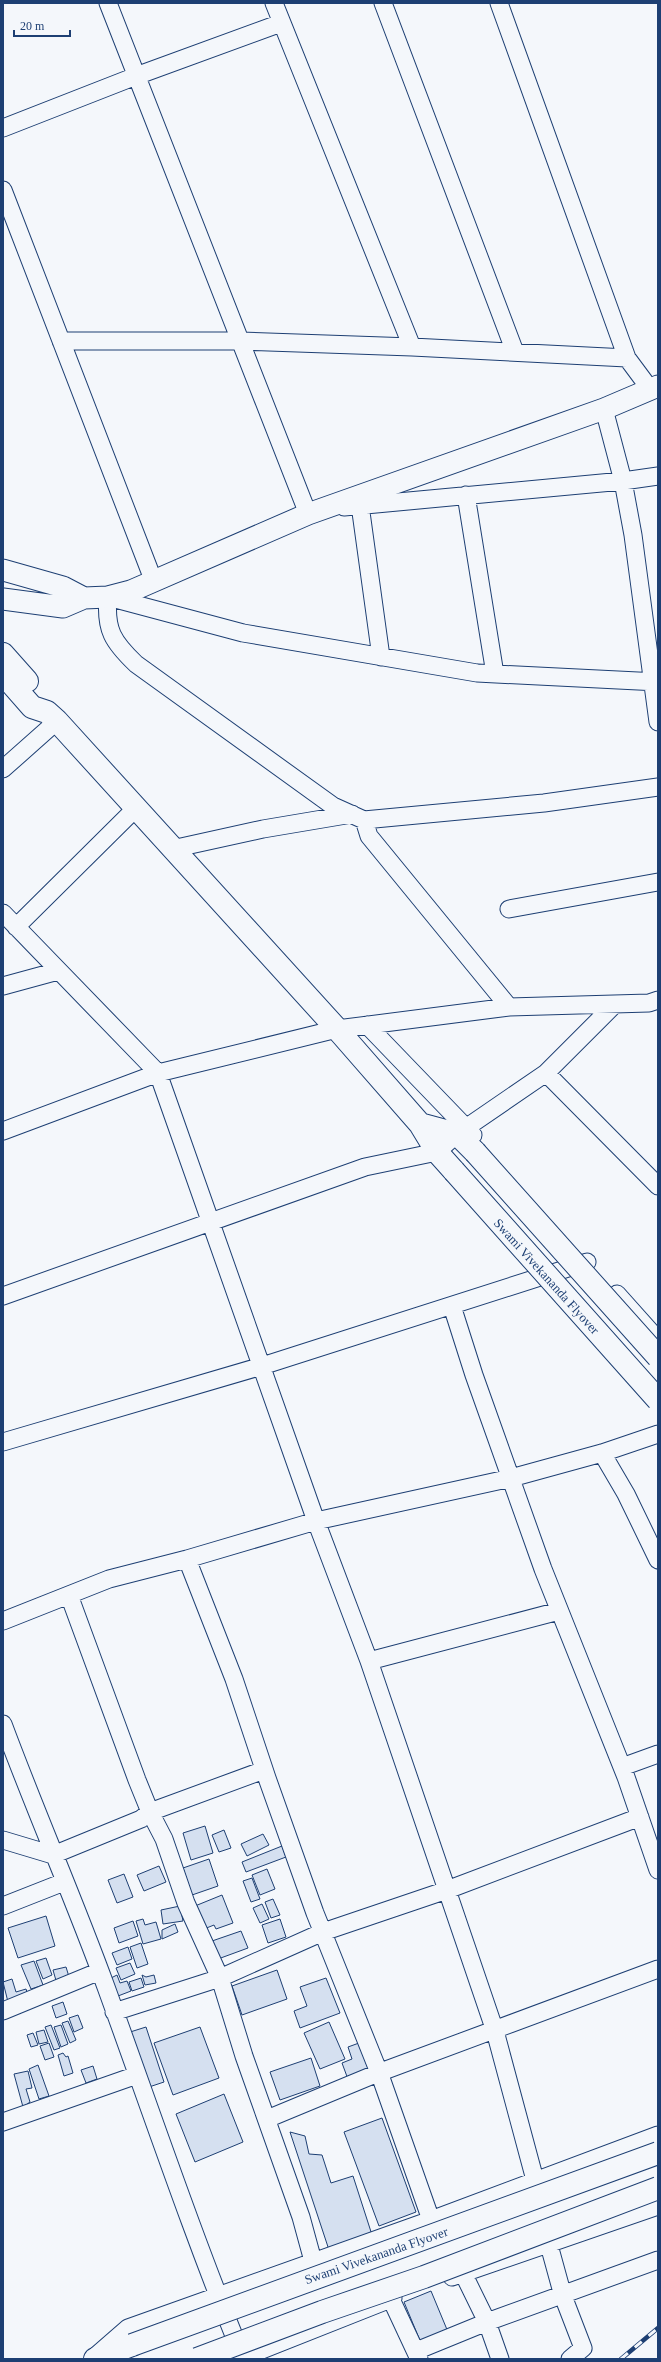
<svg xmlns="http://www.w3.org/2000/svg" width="661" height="2362" viewBox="0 0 661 2362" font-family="'Times New Roman',serif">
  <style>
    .building { fill: #d5e0f0; stroke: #1d3f73 }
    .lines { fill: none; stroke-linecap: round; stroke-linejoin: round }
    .minor-casing { stroke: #1d3f73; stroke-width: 19 }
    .tertiary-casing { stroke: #1d3f73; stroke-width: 23 }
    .secondary-casing { stroke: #1d3f73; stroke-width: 24 }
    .minor { stroke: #f4f7fb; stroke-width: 17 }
    .tertiary { stroke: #f4f7fb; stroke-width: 21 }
    .secondary { stroke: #f4f7fb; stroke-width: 22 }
    .rail-casing { stroke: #1d3f73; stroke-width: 4.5 }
    .rail { stroke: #f4f7fb; stroke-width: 3; stroke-dasharray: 9; stroke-linecap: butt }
    .secondary-bridge-casing { stroke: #1d3f73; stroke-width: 24; stroke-linecap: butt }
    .secondary-bridge { stroke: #f4f7fb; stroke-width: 22 }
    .labels { text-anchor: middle; stroke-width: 3; stroke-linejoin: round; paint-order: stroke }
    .street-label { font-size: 13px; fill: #1d3f73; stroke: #f4f7fb }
  </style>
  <rect width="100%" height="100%" fill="#f4f7fb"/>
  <path class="building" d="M 205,1826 L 213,1853 L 191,1860 L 183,1833 Z
    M 224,1830 L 231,1848 L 219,1852 L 212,1835 Z
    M 263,1834 L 269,1845 L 247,1856 L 241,1844 Z
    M 282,1846 L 286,1857 L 246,1872 L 242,1862 Z
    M 209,1859 L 218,1886 L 192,1895 L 183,1868 Z
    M 159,1866 L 166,1882 L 144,1891 L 137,1875 Z
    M 267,1869 L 275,1889 L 260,1895 L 252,1875 Z
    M 124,1874 L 133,1897 L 117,1903 L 108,1880 Z
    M 252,1878 L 260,1899 L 251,1902 L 243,1881 Z
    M 222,1895 L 233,1923 L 216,1929 L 214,1925 L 204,1929 L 195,1906 Z
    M 273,1899 L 280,1915 L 271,1918 L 265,1902 Z
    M 262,1904 L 269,1919 L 260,1923 L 253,1908 Z
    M 180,1906 L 183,1921 L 163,1924 L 161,1910 Z
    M 46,1916 L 55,1946 L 18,1958 L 8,1928 Z
    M 143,1919 L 145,1925 L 156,1922 L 161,1939 L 143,1944 L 136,1921 Z
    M 280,1919 L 286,1937 L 268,1943 L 262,1925 Z
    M 133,1921 L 138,1936 L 119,1943 L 114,1928 Z
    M 175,1924 L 178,1932 L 162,1939 L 162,1930 Z
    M 241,1931 L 248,1948 L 218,1959 L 212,1941 Z
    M 141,1943 L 148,1964 L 137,1968 L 130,1947 Z
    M 128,1947 L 132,1959 L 117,1965 L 112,1953 Z
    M 46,1958 L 52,1975 L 43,1979 L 36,1961 Z
    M 34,1961 L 43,1985 L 31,1989 L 21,1965 Z
    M 130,1963 L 135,1974 L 121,1980 L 116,1968 Z
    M 66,1967 L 70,1980 L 57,1984 L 53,1970 Z
    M 277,1970 L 287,1999 L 242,2015 L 232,1986 Z
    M 117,1975 L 120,1983 L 127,1981 L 131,1991 L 118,1996 L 111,1978 Z
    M 142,1975 L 146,1977 L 154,1975 L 156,1983 L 145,1985 Z
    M 141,1978 L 144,1987 L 132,1991 L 129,1982 Z
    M 326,1978 L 340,2013 L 300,2028 L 294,2011 L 307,2006 L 300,1987 Z
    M 12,1979 L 16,1992 L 26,1989 L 28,1995 L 8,2002 L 3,1982 Z
    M 63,2002 L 67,2014 L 56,2018 L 52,2006 Z
    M 78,2015 L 83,2028 L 74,2032 L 69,2018 Z
    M 68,2021 L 76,2040 L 70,2043 L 62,2023 Z
    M 329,2022 L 345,2059 L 320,2069 L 304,2033 Z
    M 51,2025 L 60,2048 L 54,2050 L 45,2027 Z
    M 61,2025 L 68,2044 L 61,2047 L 54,2027 Z
    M 146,2027 L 164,2082 L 146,2088 L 127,2033 Z
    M 200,2027 L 219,2078 L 173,2095 L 154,2043 Z
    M 44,2030 L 48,2042 L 39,2044 L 36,2032 Z
    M 33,2033 L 38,2045 L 31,2047 L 27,2035 Z
    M 49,2043 L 54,2057 L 45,2060 L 40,2046 Z
    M 359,2043 L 370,2074 L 349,2082 L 342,2063 L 352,2059 L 348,2047 Z
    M 63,2053 L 66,2057 L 68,2056 L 73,2073 L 64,2076 L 58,2055 Z
    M 311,2058 L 320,2086 L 280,2100 L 270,2072 Z
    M 38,2065 L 49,2096 L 39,2099 L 29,2069 Z
    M 93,2066 L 97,2079 L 86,2083 L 81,2070 Z
    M 28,2071 L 32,2088 L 26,2089 L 30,2102 L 23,2107 L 14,2074 Z
    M 224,2094 L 243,2142 L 195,2162 L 176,2114 Z
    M 382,2118 L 416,2212 L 379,2226 L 344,2132 Z
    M 290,2132 L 305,2136 L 309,2154 L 322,2155 L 331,2183 L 353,2176 L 373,2238 L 330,2253 Z
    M 431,2291 L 448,2332 L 421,2343 L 404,2302 Z"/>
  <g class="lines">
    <g class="minor-casing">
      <path id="minor" d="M 108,3 L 308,514
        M 274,3 L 412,347
        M 383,3 L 515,352
        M 499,3 L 627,358 L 650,389
        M 3,128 L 136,76 L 281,23
        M 3,190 L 154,582
        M 61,341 L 240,341 L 412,347 L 627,358
        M 604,409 L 623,481 L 633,535 L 658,722
        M 466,495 L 495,674
        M 360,505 L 381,657
        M 344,507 L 623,481 L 658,476
        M 658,682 L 477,673 L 243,633 L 108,597 C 105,630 113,642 136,664 L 333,806 L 364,820 L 544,803 L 658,787
        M 3,769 L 57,721
        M 364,820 L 369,836 L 509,1007
        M 172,849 L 263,829 L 352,814
        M 509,909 L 658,882
        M 3,913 L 158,1073 L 316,1521 L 369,1661 L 495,2031 L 535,2180
        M 16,927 L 136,808
        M 3,986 L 58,971
        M 367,1025 L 473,1135
        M 546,1073 L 658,1186
        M 3,1131 L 158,1073 L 337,1029 L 509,1007 L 649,1003 L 658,1000
        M 617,1294 L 658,1340
        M 3,1296 L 365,1167 L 437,1152 L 457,1134 L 546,1073 L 615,1004
        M 452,1306 L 474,1375 L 543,1569 L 626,1777 L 658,1870
        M 3,1442 L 262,1366 L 587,1262
        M 602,1453 L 626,1494 L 658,1560
        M 187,1559 L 234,1679 L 267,1778 L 315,1913 L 380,2075 L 431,2220
        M 69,1595 L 137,1780 L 150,1812 L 164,1839 L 186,1903 L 220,1978 L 244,2056 L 301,2217 L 313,2261
        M 3,1621 L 109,1579 L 187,1559 L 316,1521 L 511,1478 L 602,1453 L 658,1434
        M 369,1661 L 559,1611
        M 3,1724 C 36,1813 74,1899 106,1987 C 151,2111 193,2236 243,2358
        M 622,1767 L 658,1754
        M 3,1840 L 53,1855 L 141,1819 L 150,1812 L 264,1770
        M 3,1906 L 64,1882
        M 3,2011 L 100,1971
        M 114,2012 L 220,1978 L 323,1932 L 447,1890 L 640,1817
        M 267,2119 L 378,2073 L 658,1969
        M 3,2122 L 137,2075
        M 549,2245 L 563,2296 L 583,2348 L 570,2359
        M 463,2273 L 487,2322 L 500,2359
        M 452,2277 L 658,2206
        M 391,2299 L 419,2359
        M 416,2351 L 487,2322 L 658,2260
        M 97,2355 L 128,2328 L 431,2220 L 658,2135
        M 239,2359 L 393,2298"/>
    </g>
    <g class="tertiary-casing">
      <path id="tertiary" d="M 3,570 L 63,587 L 84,598
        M 3,599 L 63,607 L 84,598 L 108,597 L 131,591 L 308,514 L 604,409 L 658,386"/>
    </g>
    <g class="secondary-casing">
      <path id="secondary" d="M 3,654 L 27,681
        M 3,674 L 32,707 L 47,712 L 57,721 L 337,1029 L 420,1124 L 437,1152 L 454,1171
        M 420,1124 L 457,1134 L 475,1152
        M 95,2359 L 132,2345"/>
    </g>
    <use href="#minor" class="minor"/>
    <use href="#tertiary" class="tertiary"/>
    <use href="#secondary" class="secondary"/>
    <g class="rail-casing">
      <path id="rail" d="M 621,2359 L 658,2328"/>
    </g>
    <use href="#rail" class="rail"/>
    <g class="secondary-bridge-casing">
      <path id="secondary-bridge" d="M 475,1152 L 658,1357
        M 454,1171 L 658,1400
        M 132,2345 L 658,2153
        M 197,2359 L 322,2312 L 424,2277 L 658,2188"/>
    </g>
    <use href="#secondary-bridge" class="secondary-bridge"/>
  </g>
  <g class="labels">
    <g class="street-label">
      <text transform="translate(547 1276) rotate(48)" y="5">Swami Vivekananda Flyover</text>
      <text transform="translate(376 2255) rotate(-19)" y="5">Swami Vivekananda Flyover</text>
    </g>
  </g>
  <rect width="661" height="2362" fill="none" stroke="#1d3f73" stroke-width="8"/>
  <path d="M14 30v6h56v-6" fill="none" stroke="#1d3f73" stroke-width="2"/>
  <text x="20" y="30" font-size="12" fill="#1d3f73" stroke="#f4f7fb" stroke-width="3" paint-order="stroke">20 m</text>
</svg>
